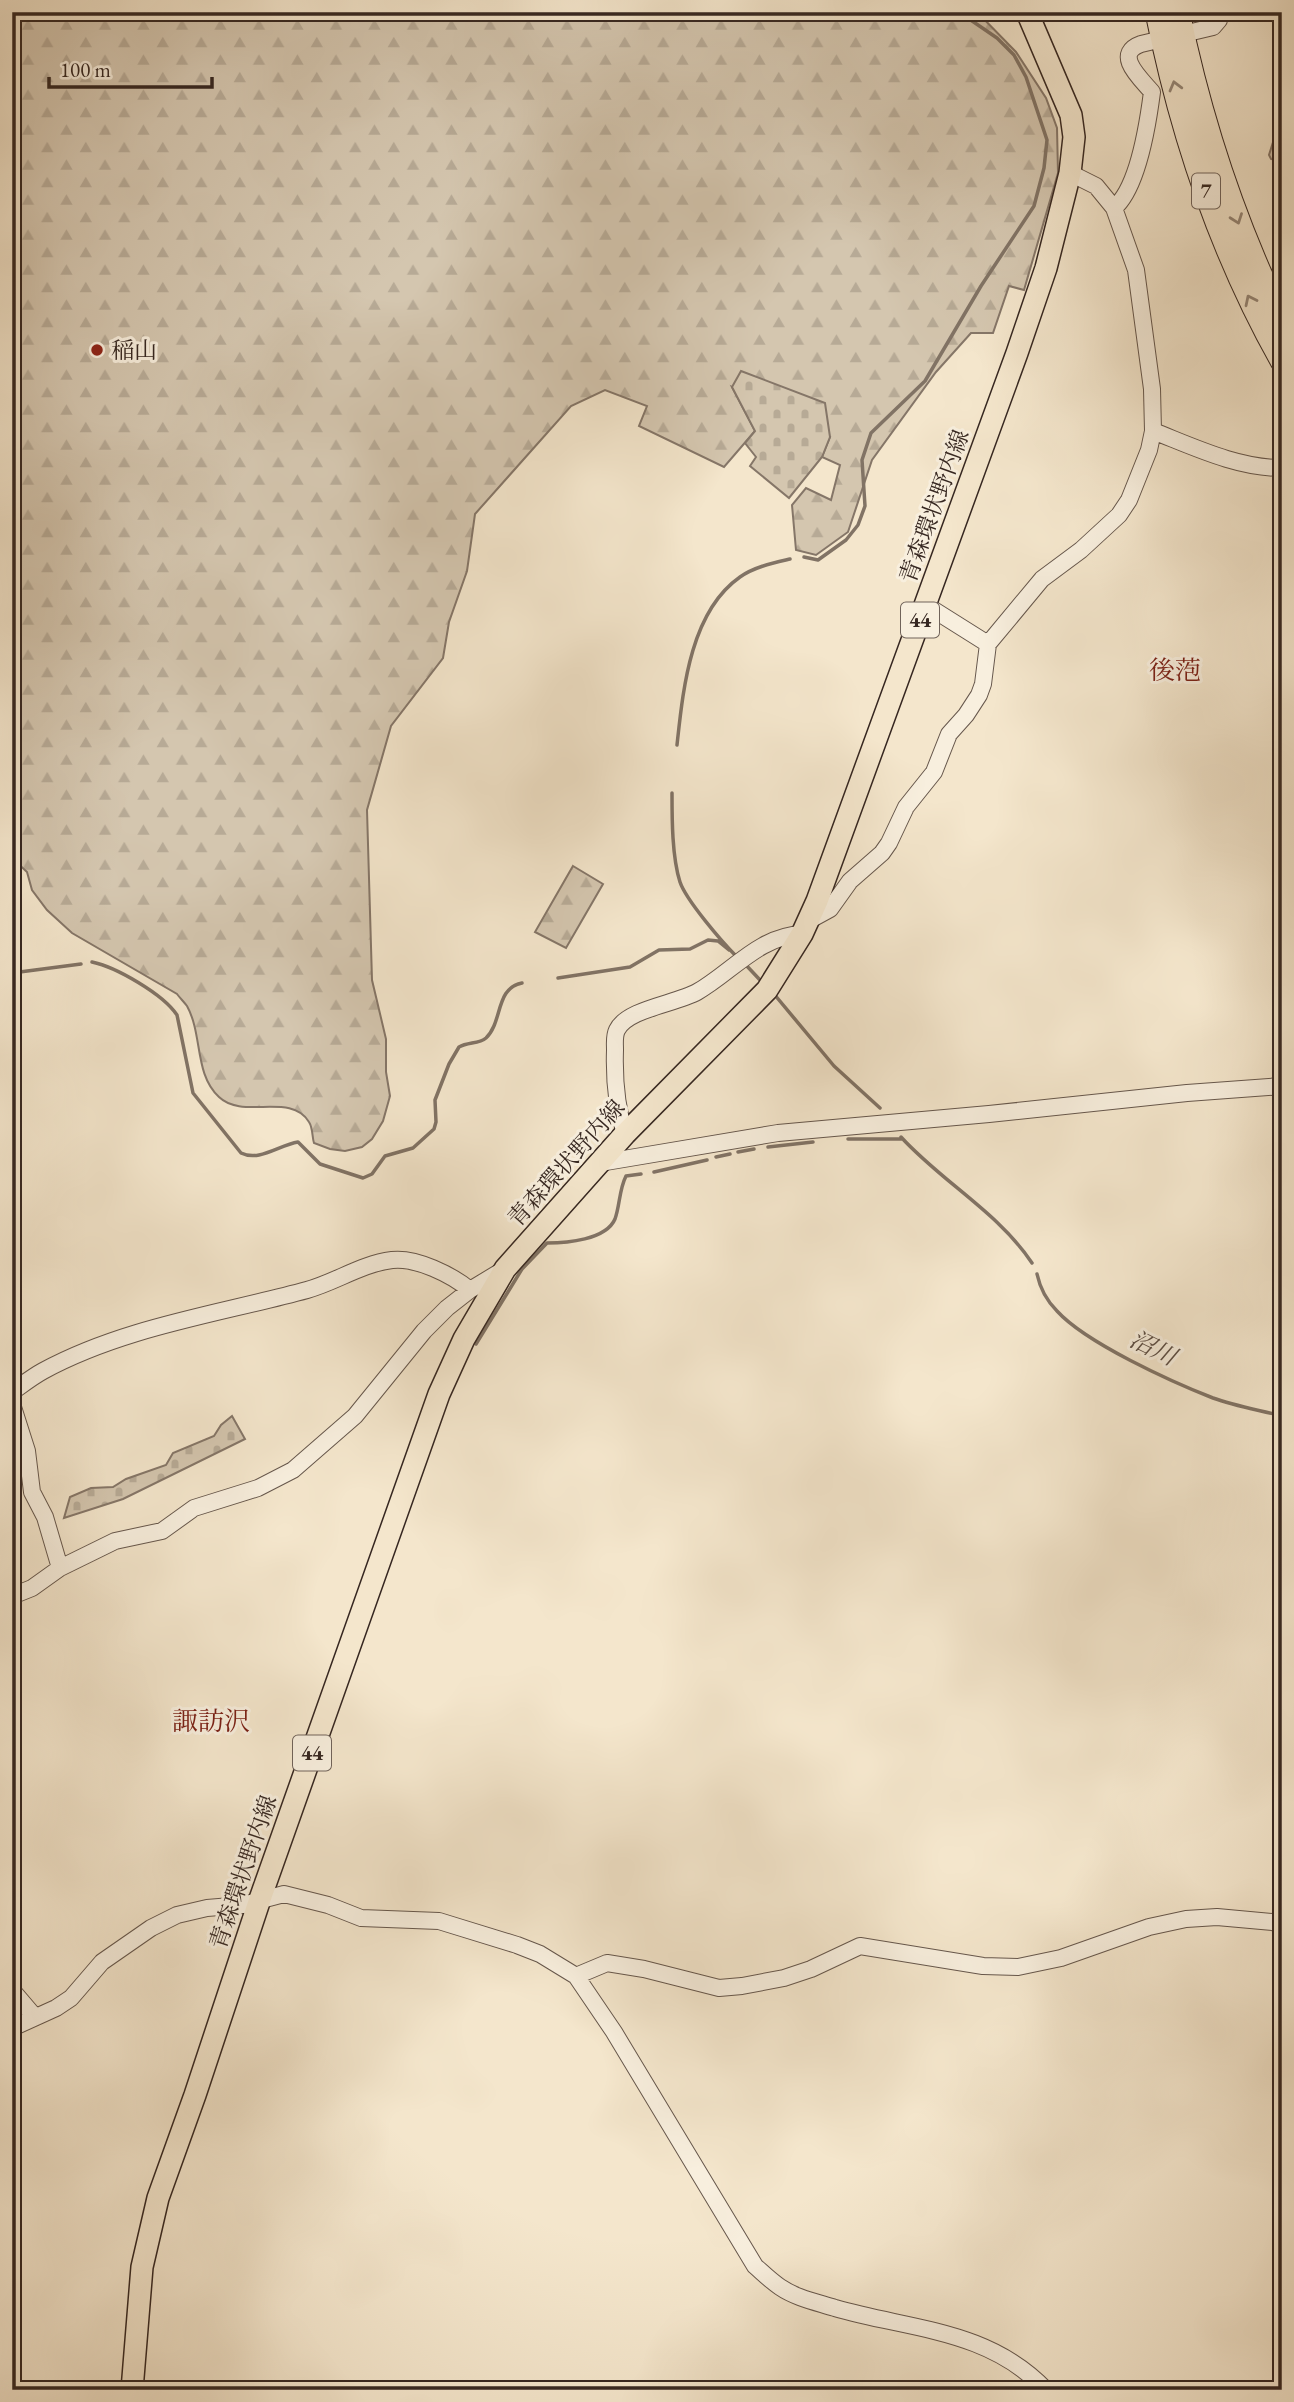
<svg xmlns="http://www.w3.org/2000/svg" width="1294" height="2402" viewBox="0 0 1294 2402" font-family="'EB Garamond','Noto Serif JP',serif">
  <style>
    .green { fill: #d4c6af; stroke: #857668; stroke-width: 2 }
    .forest { fill: url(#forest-firs); stroke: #857668; stroke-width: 2 }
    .cemetery { fill: url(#cemetery-stones); stroke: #857668; stroke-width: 2 }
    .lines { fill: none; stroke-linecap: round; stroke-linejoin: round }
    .stream { stroke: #817365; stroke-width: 3.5 }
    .minor-casing { stroke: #66574c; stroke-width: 18 }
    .major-casing { stroke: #362721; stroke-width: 24 }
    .highway-casing { stroke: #362721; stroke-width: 25 }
    .minor { stroke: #f8efde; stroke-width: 16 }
    .major { stroke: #f4e6cc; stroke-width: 21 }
    .highway { stroke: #f4e6cc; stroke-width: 23 }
    .oneway { stroke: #958676 }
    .poi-dot { fill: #8f2418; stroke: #f8efde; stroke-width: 2.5 }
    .labels { text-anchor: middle; stroke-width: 6; stroke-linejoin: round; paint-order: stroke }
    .shield { fill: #f8efde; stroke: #70635a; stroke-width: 2 }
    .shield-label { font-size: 21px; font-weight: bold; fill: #362721 }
    .poi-label { font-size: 23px; fill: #362721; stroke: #f8efde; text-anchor: start }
    .street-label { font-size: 23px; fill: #362721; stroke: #f8efde }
    .water-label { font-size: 24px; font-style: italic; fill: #5c4d43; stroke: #f8efde }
    .quarter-label { font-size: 26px; fill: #7a1f14; stroke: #f8efde }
  </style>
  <defs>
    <pattern id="forest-firs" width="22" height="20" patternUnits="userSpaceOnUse" patternTransform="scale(1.75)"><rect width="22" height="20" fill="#d4c6af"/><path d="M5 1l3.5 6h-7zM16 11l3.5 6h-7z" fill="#b7aa96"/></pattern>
    <pattern id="cemetery-stones" width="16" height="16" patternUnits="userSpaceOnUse" patternTransform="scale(1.75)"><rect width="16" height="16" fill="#d4c6af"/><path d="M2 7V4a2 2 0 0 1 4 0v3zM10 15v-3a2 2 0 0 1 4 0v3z" fill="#b7aa96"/></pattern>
  </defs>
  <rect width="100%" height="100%" fill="#f4e6cc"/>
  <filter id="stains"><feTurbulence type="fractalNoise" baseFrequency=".00286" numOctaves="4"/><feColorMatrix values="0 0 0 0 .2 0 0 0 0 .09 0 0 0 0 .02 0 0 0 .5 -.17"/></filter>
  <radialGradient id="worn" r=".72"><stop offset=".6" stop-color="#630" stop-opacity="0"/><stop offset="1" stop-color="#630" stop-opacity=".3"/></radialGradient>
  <path class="green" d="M 1282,113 L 1282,162 L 1271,159 L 1269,155 Z"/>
  <path class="forest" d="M 12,12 L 977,12 L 1016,52 L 1046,98 L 1057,128 L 1058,173 L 1024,290 L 1009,286 L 993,333 L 971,333 L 936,372 L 872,460 L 848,532 L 816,555 L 796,550 L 792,505 L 806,488 L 831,500 L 840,465 L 822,457 L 830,437 L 732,387 L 755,431 L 724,467 L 639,426 L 647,406 L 605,390 L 571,406 L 475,514 L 467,571 L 449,622 L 443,658 L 391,726 L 367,810 L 372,980 L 386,1039 L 386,1072 L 390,1096 L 383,1121 L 372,1139 L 362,1147 L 345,1151 L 330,1149 L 314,1143 C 312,1137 313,1128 309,1122 C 291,1092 243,1120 219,1097 C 194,1074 203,1035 187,1006 C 184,1002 180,998 177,994 L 72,933 L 47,910 L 32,890 L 27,872 L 12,858 Z
    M 573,866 L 603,884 L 566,948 L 535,932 Z"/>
  <path class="cemetery" d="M 741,371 L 825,403 L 830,437 L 822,457 L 789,498 L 750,466 L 756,457 L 745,443 L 755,431 L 732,387 Z
    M 232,1416 L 245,1439 L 123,1499 L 64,1518 L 70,1497 L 91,1488 L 113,1487 L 126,1479 L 166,1465 L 173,1453 L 214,1436 L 221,1425 Z"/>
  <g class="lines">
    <path class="stream" d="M 719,12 L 745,15 L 788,12
      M 804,557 L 818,560 L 846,540 L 858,525 L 865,506 L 862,460 L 871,433 L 925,381 L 981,286 L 1034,206 L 1044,168 L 1047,140 L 1026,77 L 1014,55 L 997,38 L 959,12
      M 677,745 C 683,690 690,612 740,577 C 754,567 773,563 790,559
      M 672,793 C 672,819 672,857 680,882 C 686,900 722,942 737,957
      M 92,962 C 116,967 163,994 177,1015 L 193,1093 L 241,1153 C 259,1162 279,1145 298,1142 L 320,1164 L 363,1178 L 372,1174 L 385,1156 L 413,1148 L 434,1129 L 436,1122 L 435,1100 L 449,1064 L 459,1047 C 468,1042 479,1044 486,1038 C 503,1022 495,988 522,983
      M 745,964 L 760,980
      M 12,973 L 81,964
      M 558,978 L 630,967 L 659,950 L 690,949 L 708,940 L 718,941 L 729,950
      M 774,994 L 834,1066 L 880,1108
      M 901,1137 C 942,1182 998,1212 1032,1263
      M 848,1139 L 902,1139
      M 768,1147 L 813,1142
      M 738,1152 L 754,1149
      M 716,1157 L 730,1154
      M 654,1172 L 707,1160
      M 1037,1274 C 1040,1288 1047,1301 1057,1311 C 1086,1343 1172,1382 1213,1398 C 1235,1406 1259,1410 1282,1416
      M 476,1344 L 522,1269 L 547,1243 C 566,1243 606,1240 615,1219 C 620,1205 619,1190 626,1176 L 641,1174"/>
    <g class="minor-casing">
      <path id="minor" d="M 1114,208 C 1138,188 1148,123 1152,92 C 1140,78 1113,54 1141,44 L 1213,27 L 1219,20 L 1220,12
        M 1153,431 C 1194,447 1237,468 1282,468
        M 926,605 L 988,644
        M 808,921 L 830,909 L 850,881 L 882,853 L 889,843 L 906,807 L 934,772 L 949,734 L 966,715 L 979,695 L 983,684 L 988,644 L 1042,579 L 1081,550 L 1119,515 L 1129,500 L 1149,450 L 1153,431 L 1152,389 L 1136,270 L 1114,208 L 1096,186 L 1070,173
        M 625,1134 C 616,1106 614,1080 615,1050 C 615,1043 614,1036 617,1030 C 627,1009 675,1004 697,992 C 732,972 759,936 802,934
        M 600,1163 L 778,1133 L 989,1114 L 1187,1093 L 1282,1086
        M 12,1392 C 22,1385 32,1377 43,1371 C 124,1327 219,1314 307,1290 C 336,1282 361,1264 392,1260 C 416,1257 452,1275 470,1290
        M 12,1404 L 27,1451 L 32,1492 L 45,1517 L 60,1568
        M 12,1596 L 32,1588 L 60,1568 L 115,1541 L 162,1531 L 194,1508 L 258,1488 L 293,1470 L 355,1416 L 424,1331 L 447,1308 L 470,1290 L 503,1270
        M 576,1976 L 607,1963 L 644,1969 L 719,1988 L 742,1986 L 784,1978 L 811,1969 L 860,1946 L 983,1966 L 1018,1967 L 1061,1958 L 1149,1927 L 1186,1919 L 1217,1917 L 1282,1923
        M 12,1990 L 35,2017
        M 12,2028 L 56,2008 L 71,1998 L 102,1962 L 151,1928 L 177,1915 L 207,1908 L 243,1905 L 284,1894 L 328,1905 L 361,1918 L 439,1921 L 517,1945 L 540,1954 L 576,1976 L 614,2032 L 755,2266 C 763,2273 771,2281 780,2287 C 796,2298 816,2302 835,2308 C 911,2330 988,2329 1046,2390"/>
    </g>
    <g class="major-casing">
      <path id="major" d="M 132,2390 L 142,2267 L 158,2198 L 195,2095 L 260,1899 L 439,1394 L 464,1339 L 505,1269 L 625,1134 L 767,990 L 802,934 L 817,901 L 1017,353 L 1046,268 L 1070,173 L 1074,137 L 1071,115 L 1027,12"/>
    </g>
    <g class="highway-casing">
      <path id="highway" d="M 1157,12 C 1181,133 1222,254 1282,361
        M 1178,12 C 1200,119 1234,223 1282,321"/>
    </g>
    <use href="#minor" class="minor"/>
    <use href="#major" class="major"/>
    <use href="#highway" class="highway"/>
  </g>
  <defs><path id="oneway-chevron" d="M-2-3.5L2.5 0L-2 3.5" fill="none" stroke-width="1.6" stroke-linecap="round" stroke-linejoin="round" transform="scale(1.75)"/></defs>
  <g class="oneway">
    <use href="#oneway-chevron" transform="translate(1175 86) rotate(-105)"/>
    <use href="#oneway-chevron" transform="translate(1237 219) rotate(70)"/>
    <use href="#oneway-chevron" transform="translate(1250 300) rotate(-116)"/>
  </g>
  <circle class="poi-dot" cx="97" cy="350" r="7"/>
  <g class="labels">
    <g class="shield">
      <rect x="1192" y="173.5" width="28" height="35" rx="5"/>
      <rect x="901" y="602.5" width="38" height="35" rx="5"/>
      <rect x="293" y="1735.5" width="38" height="35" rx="5"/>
    </g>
    <g class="shield-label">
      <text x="1206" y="198">7</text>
      <text x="920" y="627">44</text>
      <text x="312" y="1760">44</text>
    </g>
    <g class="poi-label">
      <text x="111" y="358">稲山</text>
    </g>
    <g class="street-label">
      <text transform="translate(934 506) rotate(-70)" y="8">青森環状野内線</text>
      <text transform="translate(566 1163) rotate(-48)" y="8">青森環状野内線</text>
      <text transform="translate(243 1872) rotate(-71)" y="8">青森環状野内線</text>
    </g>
    <g class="water-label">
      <text transform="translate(1153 1348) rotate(26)" y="8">沼川</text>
    </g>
    <g class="quarter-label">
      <text x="1175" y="679">後萢</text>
      <text x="211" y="1730">諏訪沢</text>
    </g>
  </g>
  <rect width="1294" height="2402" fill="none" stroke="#f4e6cc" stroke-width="42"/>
  <rect x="14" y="14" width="1266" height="2374" fill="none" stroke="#362721" stroke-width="3.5"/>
  <rect x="21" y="21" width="1252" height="2360" fill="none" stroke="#362721" stroke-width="2"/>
  <path d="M49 77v10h163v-10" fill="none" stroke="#362721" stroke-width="3.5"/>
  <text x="60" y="77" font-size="21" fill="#362721" stroke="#f8efde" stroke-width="5" paint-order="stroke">100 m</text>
  <rect width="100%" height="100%" filter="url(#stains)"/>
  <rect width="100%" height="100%" fill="url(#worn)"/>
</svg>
